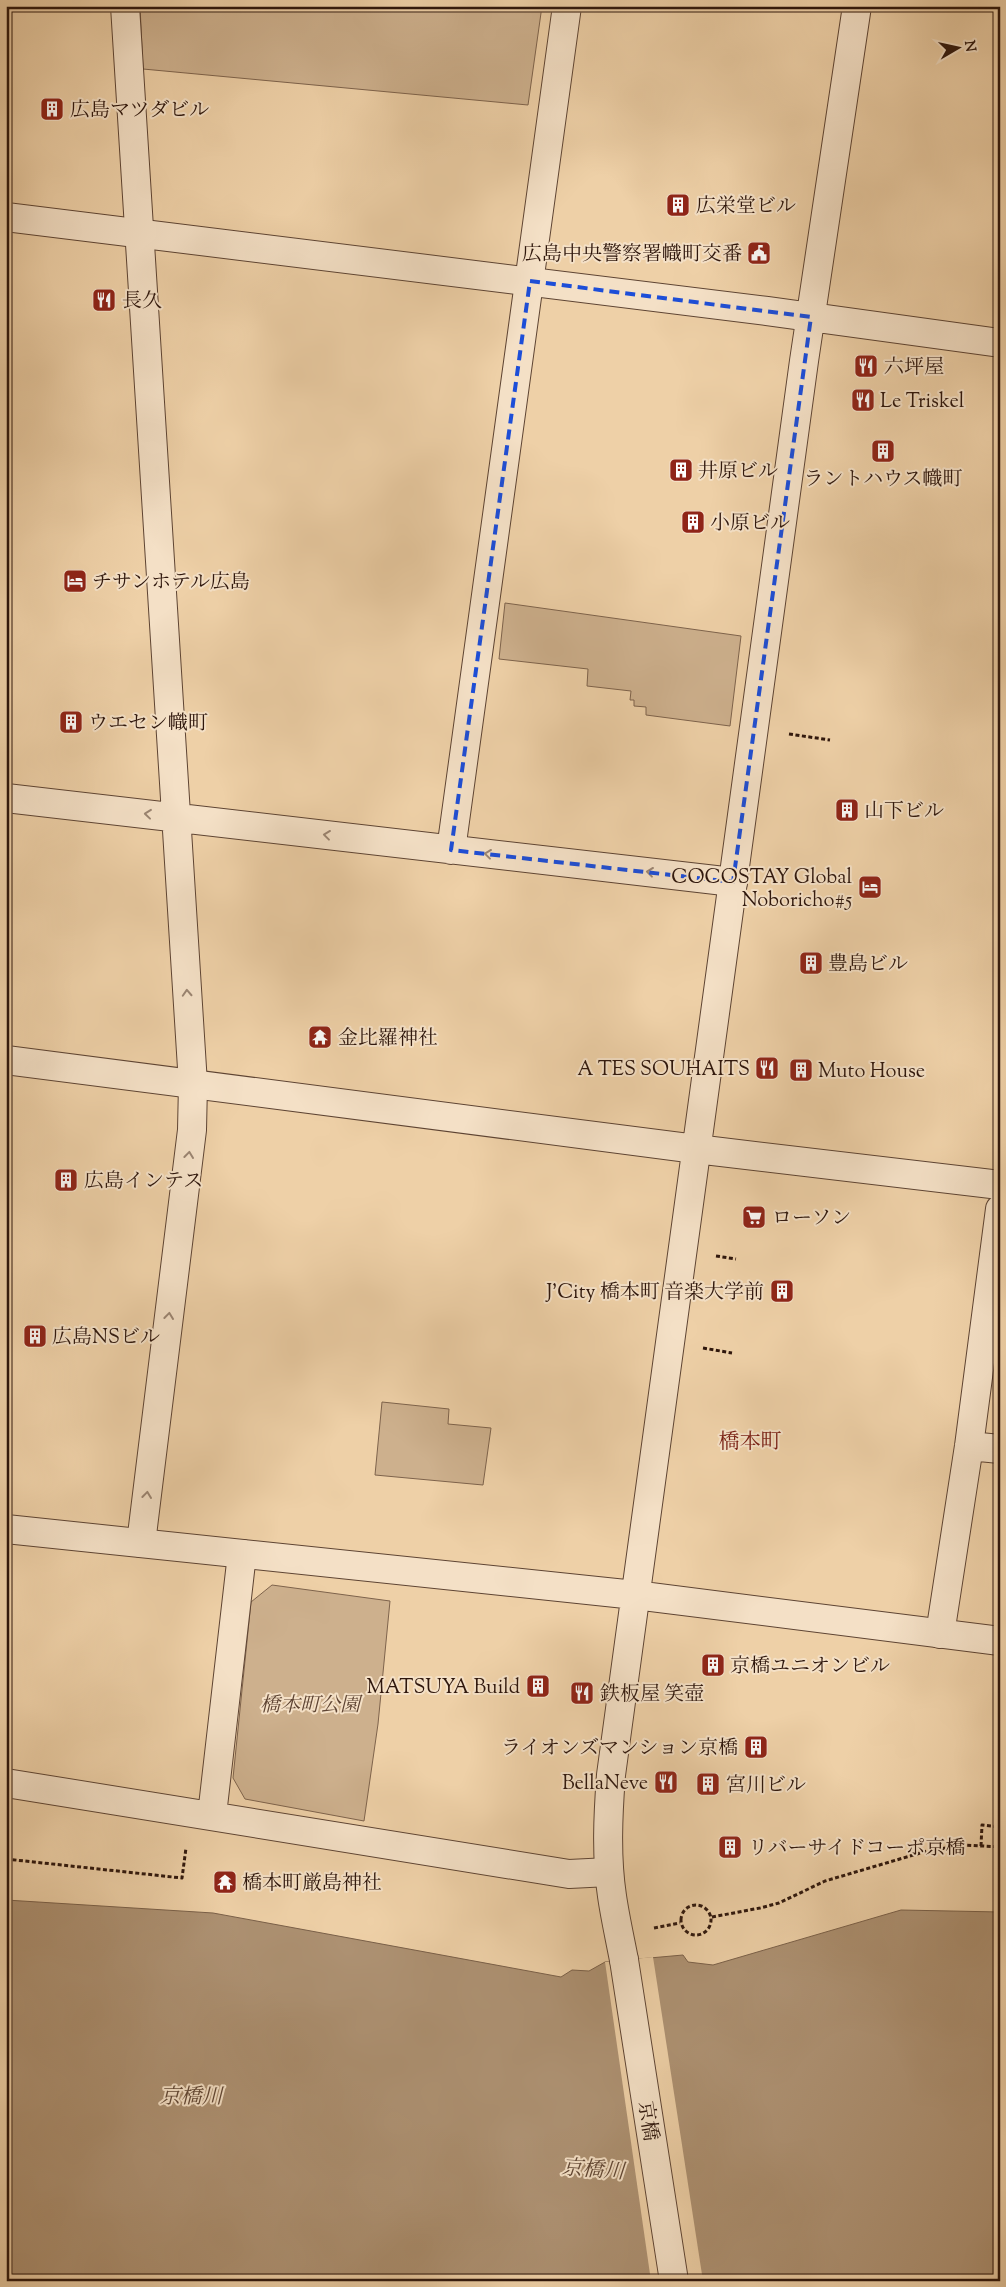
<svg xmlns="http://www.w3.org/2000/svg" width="1006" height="2287" viewBox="0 0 1006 2287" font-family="'Sorts Mill Goudy','Noto Serif JP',serif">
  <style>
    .green { fill: #cdb08d; stroke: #7e634c }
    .water { fill: #ad9172; stroke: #7a6049 }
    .pier { fill: #eed0a7 }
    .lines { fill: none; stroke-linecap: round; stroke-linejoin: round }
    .minor-casing { stroke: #5e4433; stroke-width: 30 }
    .tertiary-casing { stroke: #5e4433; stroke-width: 30 }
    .path { stroke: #2e160c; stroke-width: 3; stroke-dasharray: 4 2.5; stroke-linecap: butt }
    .minor { stroke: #f4e0c6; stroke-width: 28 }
    .tertiary { stroke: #f4e0c6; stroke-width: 28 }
    .oneway { stroke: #9b8572 }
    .marked { fill: none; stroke: #1d4ed8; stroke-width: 4; stroke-dasharray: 10 6; stroke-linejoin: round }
    .labels { text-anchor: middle; stroke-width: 4; stroke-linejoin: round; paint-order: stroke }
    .poi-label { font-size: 20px; fill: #2e160c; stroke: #f4e0c6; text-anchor: start }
    .park-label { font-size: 20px; font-style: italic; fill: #5e4433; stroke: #f4e0c6 }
    .street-label { font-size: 20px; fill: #2e160c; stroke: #f4e0c6 }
    .neighbourhood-label { font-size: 21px; fill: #7a1f14; stroke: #f4e0c6 }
    .water-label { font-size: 21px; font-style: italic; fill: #614735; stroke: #f4e0c6 }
  </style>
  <rect width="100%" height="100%" fill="#eed0a7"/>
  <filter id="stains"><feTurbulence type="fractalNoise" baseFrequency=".004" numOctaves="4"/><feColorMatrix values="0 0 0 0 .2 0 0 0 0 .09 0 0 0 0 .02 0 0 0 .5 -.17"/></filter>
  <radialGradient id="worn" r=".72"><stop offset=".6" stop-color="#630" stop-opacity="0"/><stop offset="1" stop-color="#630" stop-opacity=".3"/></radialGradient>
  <path class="green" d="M 140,6 L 542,6 L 528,105 L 143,69 Z
    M 505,603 L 741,636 L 730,726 L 646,715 L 646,707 L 634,706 L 634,700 L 630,700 L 631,691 L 587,686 L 588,669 L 499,659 Z
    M 382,1402 L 449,1409 L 448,1424 L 491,1428 L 483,1485 L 375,1475 Z
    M 272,1585 L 390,1601 L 378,1724 L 364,1821 L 245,1799 L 233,1778 L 251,1602 Z"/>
  <path class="water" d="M 6,1900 L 213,1913 L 561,1977 L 572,1970 L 589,1971 L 605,1962 L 683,1955 L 688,1962 L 713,1965 L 901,1910 L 1000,1912 L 1000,2281 L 6,2281 Z"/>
  <path class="pier" d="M 653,1957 L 703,2281 L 651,2281 L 605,1962 Z"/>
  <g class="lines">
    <g class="minor-casing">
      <path id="minor" d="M 125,6 L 193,1084 L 192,1130 L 141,1543
        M 6,798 L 733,882
        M 451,850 L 567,6
        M 969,1446 L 1000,1449
        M 940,1634 L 969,1446 L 1000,1209
        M 6,1783 L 569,1874 L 609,1872
        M 212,1815 L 242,1554
        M 624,1960 L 674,2281"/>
    </g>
    <g class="tertiary-casing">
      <path id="tertiary" d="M 6,217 L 767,311 L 1000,343
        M 6,1060 L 696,1149 L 1000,1185
        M 6,1529 L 635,1595 L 1000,1641
        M 624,1960 C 620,1939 615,1917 612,1896 C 606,1856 608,1815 611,1775 L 804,361 L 857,6"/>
    </g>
    <path class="path" d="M 789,734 L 830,740
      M 716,1256 L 736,1259
      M 703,1348 L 732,1353
      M 981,1846 L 982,1825 L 1000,1827
      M 6,1859 L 182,1878 L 186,1848
      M681 1920a15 15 0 1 1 30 0a15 15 0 1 1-30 0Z
      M 712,1917 L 760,1908 L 779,1903 L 825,1881 L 927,1851 L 964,1845 L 1000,1847
      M 654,1928 L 680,1923"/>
    <use href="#minor" class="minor"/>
    <use href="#tertiary" class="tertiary"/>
  </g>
  <defs><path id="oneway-chevron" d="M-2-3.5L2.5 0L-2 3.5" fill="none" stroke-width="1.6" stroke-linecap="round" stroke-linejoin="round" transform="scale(1.25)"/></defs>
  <g class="oneway">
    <use href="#oneway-chevron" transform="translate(148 814) rotate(-174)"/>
    <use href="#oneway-chevron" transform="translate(327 835) rotate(-173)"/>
    <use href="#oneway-chevron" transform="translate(488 854) rotate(-173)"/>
    <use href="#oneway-chevron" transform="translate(650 872) rotate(-173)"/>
    <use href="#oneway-chevron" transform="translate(187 993) rotate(-93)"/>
    <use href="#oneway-chevron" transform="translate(189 1155) rotate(-83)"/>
    <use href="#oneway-chevron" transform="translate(169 1316) rotate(-83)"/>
    <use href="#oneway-chevron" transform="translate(147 1495) rotate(-83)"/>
  </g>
  <path class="marked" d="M 530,281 L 811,317 L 733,882 L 451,850 Z"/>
  <defs>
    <g id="building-square" transform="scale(1.25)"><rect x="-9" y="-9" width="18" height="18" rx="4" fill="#8f2418" stroke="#f4e0c6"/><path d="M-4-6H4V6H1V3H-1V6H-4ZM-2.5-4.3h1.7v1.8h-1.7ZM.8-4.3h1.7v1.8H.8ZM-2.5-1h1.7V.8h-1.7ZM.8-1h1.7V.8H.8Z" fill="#fff"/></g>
    <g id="civic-square" transform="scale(1.25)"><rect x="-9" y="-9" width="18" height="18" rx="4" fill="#8f2418" stroke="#f4e0c6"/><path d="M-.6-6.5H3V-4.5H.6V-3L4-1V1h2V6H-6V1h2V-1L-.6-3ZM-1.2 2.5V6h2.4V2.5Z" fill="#fff"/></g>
    <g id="restaurant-square" transform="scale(1.25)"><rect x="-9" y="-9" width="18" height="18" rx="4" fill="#8f2418" stroke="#f4e0c6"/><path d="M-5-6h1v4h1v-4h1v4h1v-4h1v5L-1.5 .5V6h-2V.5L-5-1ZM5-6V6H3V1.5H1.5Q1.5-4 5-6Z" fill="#fff"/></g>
    <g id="hotel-square" transform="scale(1.25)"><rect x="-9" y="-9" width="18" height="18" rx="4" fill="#8f2418" stroke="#f4e0c6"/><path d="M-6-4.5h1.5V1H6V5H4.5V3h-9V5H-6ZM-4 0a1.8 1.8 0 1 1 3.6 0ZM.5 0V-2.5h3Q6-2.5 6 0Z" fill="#fff"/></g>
    <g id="temple-square" transform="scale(1.25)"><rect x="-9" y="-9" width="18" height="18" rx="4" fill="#8f2418" stroke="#f4e0c6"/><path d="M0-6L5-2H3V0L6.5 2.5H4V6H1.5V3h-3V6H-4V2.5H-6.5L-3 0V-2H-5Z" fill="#fff"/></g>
    <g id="supermarket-square" transform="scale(1.25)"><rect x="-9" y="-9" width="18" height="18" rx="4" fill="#8f2418" stroke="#f4e0c6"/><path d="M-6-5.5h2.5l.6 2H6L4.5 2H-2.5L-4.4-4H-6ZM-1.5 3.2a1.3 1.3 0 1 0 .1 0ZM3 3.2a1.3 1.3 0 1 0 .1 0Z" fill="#fff"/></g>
  </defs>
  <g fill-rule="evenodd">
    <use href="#building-square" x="52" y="109"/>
    <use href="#building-square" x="678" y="205"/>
    <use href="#civic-square" x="759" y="253"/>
    <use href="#restaurant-square" x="104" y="300"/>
    <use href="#restaurant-square" x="866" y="366"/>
    <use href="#restaurant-square" x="863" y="400"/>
    <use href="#building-square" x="883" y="451"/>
    <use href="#building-square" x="681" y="470"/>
    <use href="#building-square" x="693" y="522"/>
    <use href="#hotel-square" x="75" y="581"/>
    <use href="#building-square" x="71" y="722"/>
    <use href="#building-square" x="847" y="810"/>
    <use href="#hotel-square" x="870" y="887"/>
    <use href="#building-square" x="811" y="963"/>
    <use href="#temple-square" x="320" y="1037"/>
    <use href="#restaurant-square" x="767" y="1068"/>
    <use href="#building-square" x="801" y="1070"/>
    <use href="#building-square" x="66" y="1180"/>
    <use href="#supermarket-square" x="754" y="1217"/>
    <use href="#building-square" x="782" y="1291"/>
    <use href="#building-square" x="35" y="1336"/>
    <use href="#building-square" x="713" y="1665"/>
    <use href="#building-square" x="538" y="1686"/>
    <use href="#restaurant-square" x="582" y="1693"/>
    <use href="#building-square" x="756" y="1747"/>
    <use href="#restaurant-square" x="666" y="1782"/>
    <use href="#building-square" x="708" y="1784"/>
    <use href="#building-square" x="730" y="1847"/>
    <use href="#temple-square" x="225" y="1882"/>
  </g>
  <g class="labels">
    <g class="poi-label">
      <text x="70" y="116">広島マツダビル</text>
      <text x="696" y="212">広栄堂ビル</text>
      <text x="742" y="260" text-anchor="end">広島中央警察署幟町交番</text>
      <text x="122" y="307">長久</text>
      <text x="884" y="373">六坪屋</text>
      <text x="880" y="407">Le Triskel</text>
      <text x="698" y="477">井原ビル</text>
      <text x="883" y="485" text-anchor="middle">ラントハウス幟町</text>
      <text x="710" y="529">小原ビル</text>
      <text x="92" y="588">チサンホテル広島</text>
      <text x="88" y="729">ウエセン幟町</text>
      <text x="864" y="817">山下ビル</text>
      <text x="852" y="883" text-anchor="end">COCOSTAY Global<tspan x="852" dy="23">Noboricho#5</tspan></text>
      <text x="828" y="970">豊島ビル</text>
      <text x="338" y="1044">金比羅神社</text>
      <text x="750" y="1075" text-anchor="end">A TES SOUHAITS</text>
      <text x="818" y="1077">Muto House</text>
      <text x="84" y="1187">広島インテス</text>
      <text x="772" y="1224">ローソン</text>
      <text x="764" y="1298" text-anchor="end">J'City 橋本町 音楽大学前</text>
      <text x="52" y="1343">広島NSビル</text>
      <text x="730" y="1672">京橋ユニオンビル</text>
      <text x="520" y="1693" text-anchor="end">MATSUYA Build</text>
      <text x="600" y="1700">鉄板屋 笑壺</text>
      <text x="738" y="1754" text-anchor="end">ライオンズマンション京橋</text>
      <text x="648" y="1789" text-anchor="end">BellaNeve</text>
      <text x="726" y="1791">宮川ビル</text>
      <text x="748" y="1854">リバーサイドコーポ京橋</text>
      <text x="242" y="1889">橋本町厳島神社</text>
    </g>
    <g class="park-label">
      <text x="310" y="1711">橋本町公園</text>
    </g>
    <g class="street-label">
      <text transform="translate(649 2121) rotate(81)" y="7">京橋</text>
    </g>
    <g class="neighbourhood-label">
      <text x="750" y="1448">橋本町</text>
    </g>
    <g class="water-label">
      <text x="191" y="2103">京橋川</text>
      <text transform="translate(593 2169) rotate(4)" y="7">京橋川</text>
    </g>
  </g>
  <rect width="1006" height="2287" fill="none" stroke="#eed0a7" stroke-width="25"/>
  <rect x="8" y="8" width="991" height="2272" fill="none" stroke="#2e160c" stroke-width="2.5"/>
  <rect x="12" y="12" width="981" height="2262" fill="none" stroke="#2e160c"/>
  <g transform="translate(958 48) rotate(81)" stroke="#f4e0c6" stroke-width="4" paint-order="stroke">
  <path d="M0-4L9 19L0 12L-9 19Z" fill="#2e160c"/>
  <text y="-8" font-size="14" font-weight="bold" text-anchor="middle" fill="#2e160c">N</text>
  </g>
  <rect width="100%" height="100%" filter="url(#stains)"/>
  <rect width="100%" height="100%" fill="url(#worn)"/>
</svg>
